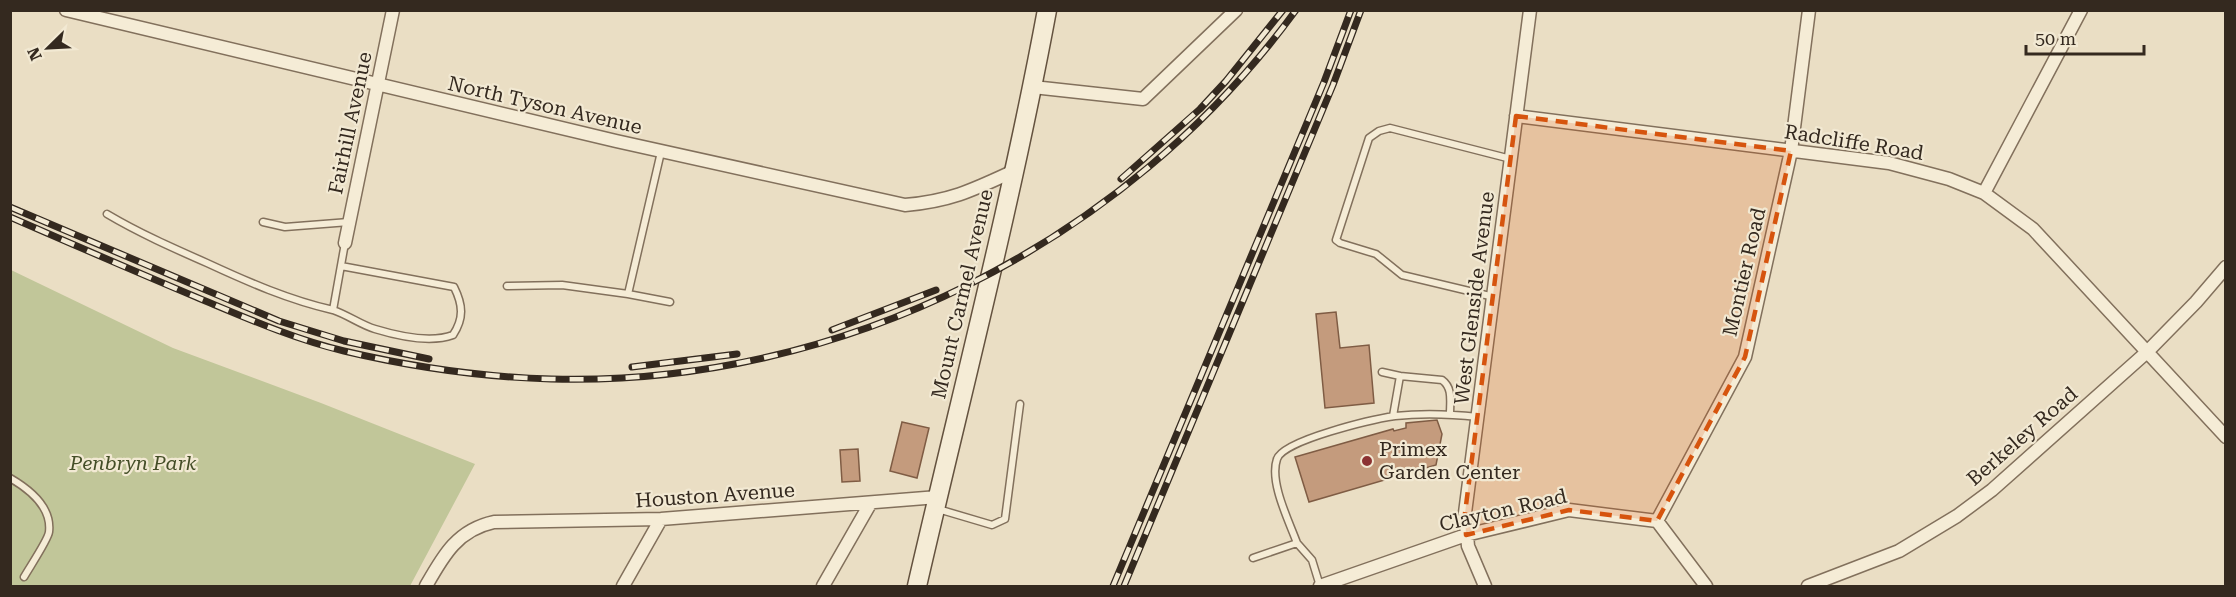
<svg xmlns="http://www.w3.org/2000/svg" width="2236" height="597" viewBox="0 0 2236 597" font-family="'Roboto Serif',serif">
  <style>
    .green { fill: #c1c699 }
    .building { fill: #c49b7d; stroke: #7f5c44; stroke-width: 1.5 }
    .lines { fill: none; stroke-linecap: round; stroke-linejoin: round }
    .lane-casing { stroke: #82705c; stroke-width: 9 }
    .street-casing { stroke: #82705c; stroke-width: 15 }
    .secondary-casing { stroke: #64523f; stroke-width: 21 }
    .lane { stroke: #f5ecd6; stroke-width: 6 }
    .street { stroke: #f5ecd6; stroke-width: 12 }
    .secondary { stroke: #f5ecd6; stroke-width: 18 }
    .rail-casing { stroke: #34291f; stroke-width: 7 }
    .rail { stroke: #f2e9d3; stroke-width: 4.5; stroke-dasharray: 14; stroke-linecap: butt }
    .marked { fill: #d6540e; fill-opacity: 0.2; stroke: #d6540e; stroke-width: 4.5; stroke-dasharray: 12 8; stroke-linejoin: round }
    .poi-dot { fill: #8c3232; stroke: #f2e9d3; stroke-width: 2 }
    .labels { text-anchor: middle; stroke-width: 4.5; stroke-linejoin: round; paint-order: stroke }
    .street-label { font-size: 20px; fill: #34291f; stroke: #f2e9d3 }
    .poi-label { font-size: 20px; fill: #34291f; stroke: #f2e9d3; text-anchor: start }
    .park-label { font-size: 20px; font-style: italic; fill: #444e27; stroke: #f2e9d3 }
  </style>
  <rect width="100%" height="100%" fill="#eadec4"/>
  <path class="green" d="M 11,270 L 173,348 L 321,403 L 475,464 L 410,586 L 11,586 Z"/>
  <path class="building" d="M 1336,312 L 1340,348 L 1369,345 L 1374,403 L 1325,408 L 1316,314 Z
    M 1437,420 L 1442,434 L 1436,465 L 1309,502 L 1295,457 L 1393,429 L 1394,431 L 1406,428 L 1406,423 Z
    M 902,422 L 929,428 L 917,478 L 890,471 Z
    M 858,449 L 860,481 L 842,482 L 840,450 Z"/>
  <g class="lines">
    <g class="lane-casing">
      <path id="lane" d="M 107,214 C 139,233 173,248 207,263 C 248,282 289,300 333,310 L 345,243
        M 263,222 L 285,227 L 349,222
        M 507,286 L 562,285 L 628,294 L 661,152
        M 628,294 L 670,302
        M 1494,297 L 1402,275 L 1376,254 L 1340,243 L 1336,240 L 1369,138 L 1379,131 L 1390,128 L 1511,159
        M 333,310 C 348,315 361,325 375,329 C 398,336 431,343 453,335 C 464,318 463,305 454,287 L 341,266
        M 1382,372 L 1400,376
        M 1393,416 L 1400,376 L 1442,380 C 1453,388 1450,401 1450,414
        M 10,478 C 29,489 52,507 49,532 C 48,540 29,568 24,577
        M 938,509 L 992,525 L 1005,519 L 1020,404
        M 1297,543 C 1289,521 1269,482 1277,459 C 1283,440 1374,419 1395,416 C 1423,413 1450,414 1478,417
        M 1253,558 L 1297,543 L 1312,560 L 1320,586"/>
    </g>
    <g class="street-casing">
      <path id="street" d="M 66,10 L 616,141 L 905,205 C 951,201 973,190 1014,171
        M 1033,87 L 1143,99 L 1236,10
        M 1516,116 L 1889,163 L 1949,179 L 1984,193 L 2033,229 L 2226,437
        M 1984,193 L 2081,10
        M 345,243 L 393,10
        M 1657,521 L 1745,357 L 1791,151 L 1809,10
        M 426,586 C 443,556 457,530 494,522 L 661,519 L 938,497
        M 623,586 L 661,519
        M 823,586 L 870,504
        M 1320,586 L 1466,535 L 1569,510 L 1657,521 L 1706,586
        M 1485,586 L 1468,546 L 1465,513 L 1530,10
        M 1808,586 L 1899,551 L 1957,516 L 1992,490 L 2147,352 L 2196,302 L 2226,267"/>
    </g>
    <g class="secondary-casing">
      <path id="secondary" d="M 917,586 C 961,395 1011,204 1047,10"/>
    </g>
    <use href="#lane" class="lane"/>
    <use href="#street" class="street"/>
    <use href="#secondary" class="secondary"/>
    <g class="rail-casing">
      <path id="rail" d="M 1121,179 L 1200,109 L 1226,81 L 1283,10
        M 10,207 L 279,321 L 344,341 L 429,359
        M 10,217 C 72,244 134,271 196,297 C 244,317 293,339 344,351 C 412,367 481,377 551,379 C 840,387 1126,243 1296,10
        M 832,330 L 936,290
        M 632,367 L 737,354
        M 1113,586 L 1324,82 L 1351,10
        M 1124,586 L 1333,85 L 1361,10"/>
    </g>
    <use href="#rail" class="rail"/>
  </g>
  <path class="marked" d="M 1516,116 L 1791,151 L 1745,357 L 1657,521 L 1569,510 L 1466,535 L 1465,513 Z"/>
  <circle class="poi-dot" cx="1367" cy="461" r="6"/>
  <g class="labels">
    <g class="street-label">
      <text transform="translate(545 105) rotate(13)" y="7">North Tyson Avenue</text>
      <text transform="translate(350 123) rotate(-78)" y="7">Fairhill Avenue</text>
      <text transform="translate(1854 142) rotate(9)" y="7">Radcliffe Road</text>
      <text transform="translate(1744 272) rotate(-77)" y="7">Montier Road</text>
      <text transform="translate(962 294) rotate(-77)" y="7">Mount Carmel Avenue</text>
      <text transform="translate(1474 298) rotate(-83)" y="7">West Glenside Avenue</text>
      <text transform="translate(2022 436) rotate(-41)" y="7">Berkeley Road</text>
      <text transform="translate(715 495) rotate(-4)" y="7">Houston Avenue</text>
      <text transform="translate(1503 510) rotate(-13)" y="7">Clayton Road</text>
    </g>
    <g class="poi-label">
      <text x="1379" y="456">Primex<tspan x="1379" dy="23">Garden Center</tspan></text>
    </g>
    <g class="park-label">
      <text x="133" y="470">Penbryn Park</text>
    </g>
  </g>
  <rect width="2236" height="597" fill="none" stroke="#34291f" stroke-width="24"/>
  <g transform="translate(48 48) rotate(246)" stroke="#f2e9d3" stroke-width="4.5" paint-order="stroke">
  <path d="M0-4.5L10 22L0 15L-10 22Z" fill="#34291f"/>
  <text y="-9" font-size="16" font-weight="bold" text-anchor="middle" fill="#34291f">N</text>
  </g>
  <path d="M2026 45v9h118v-9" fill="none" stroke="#34291f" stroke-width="3"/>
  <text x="2035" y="45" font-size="18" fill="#34291f" stroke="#f2e9d3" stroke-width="4.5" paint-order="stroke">50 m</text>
</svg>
